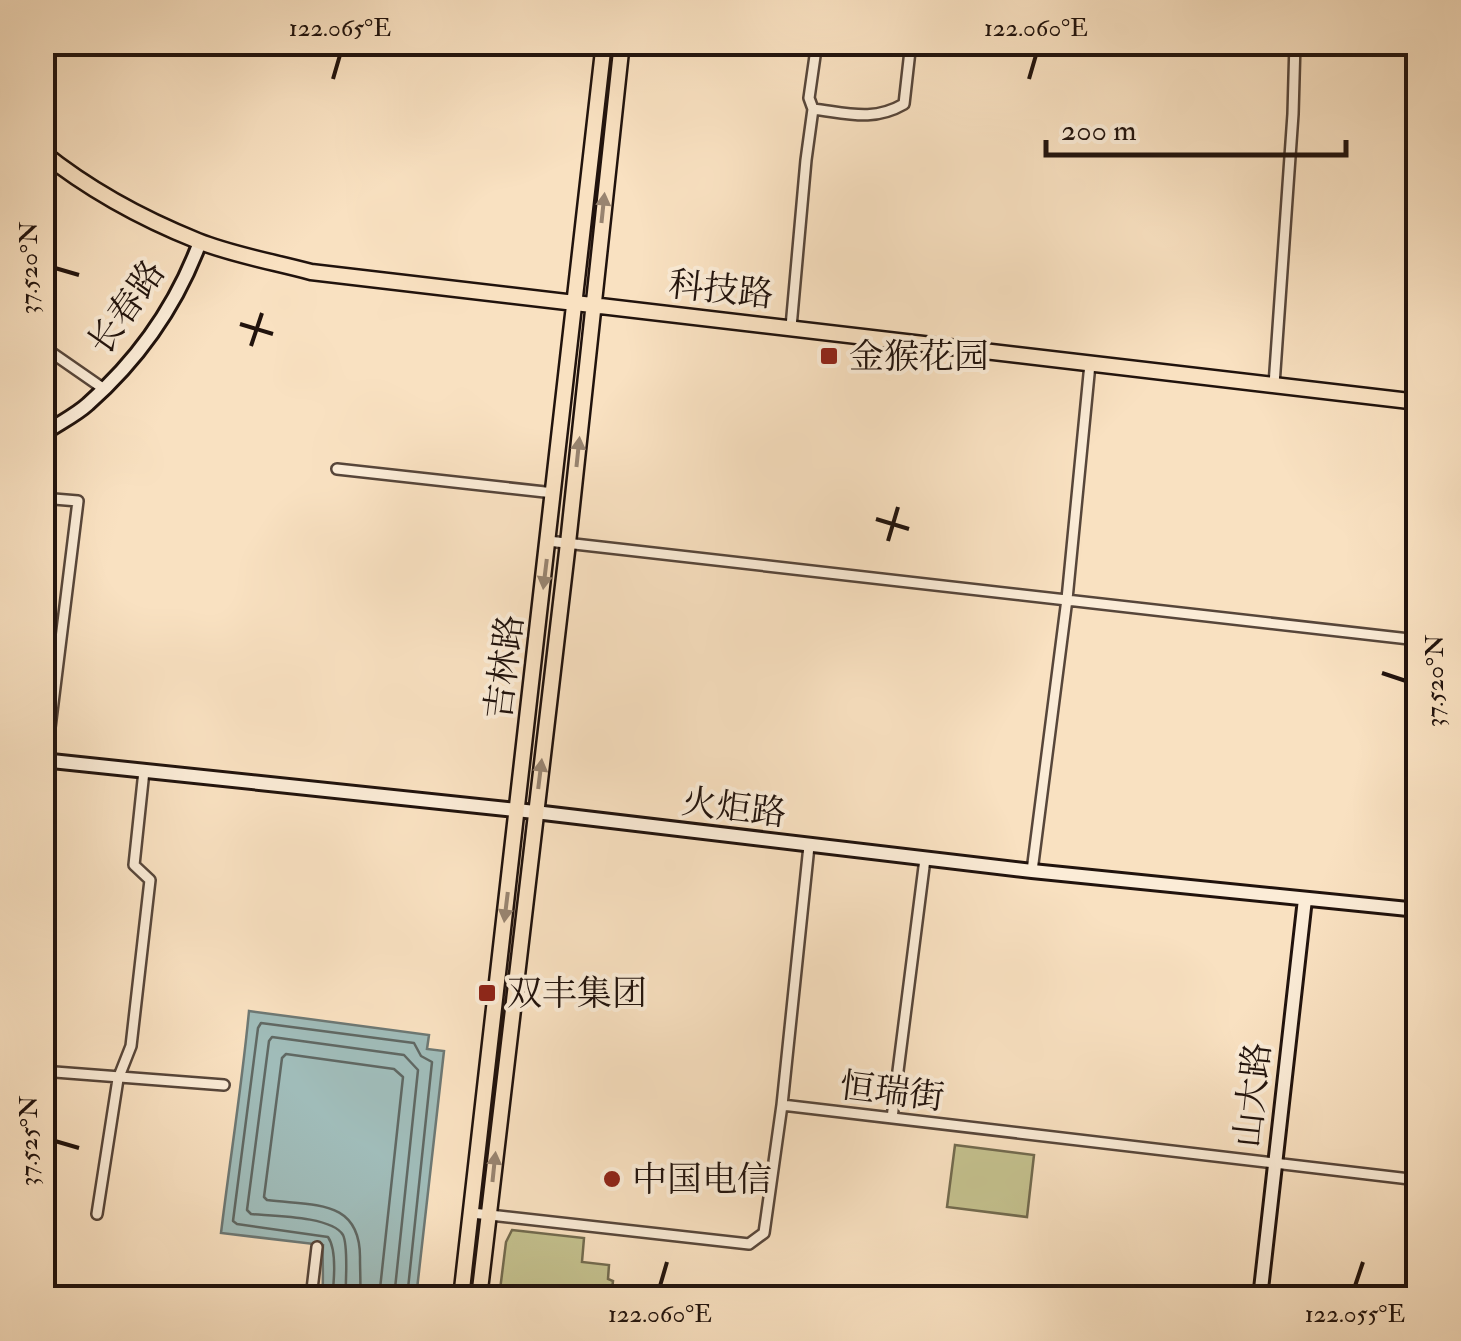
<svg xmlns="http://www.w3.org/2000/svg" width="1461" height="1341" viewBox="0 0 1461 1341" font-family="'IM FELL Double Pica','Noto Serif SC',serif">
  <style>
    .green { fill: #c4c18e; stroke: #726a4e; stroke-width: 2.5 }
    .water { fill: #a0bcb9; stroke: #6d7874; stroke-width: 2.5 }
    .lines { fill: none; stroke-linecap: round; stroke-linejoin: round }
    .shore { stroke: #606863; stroke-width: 2.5 }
    .street-casing { stroke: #57463a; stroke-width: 14 }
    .secondary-casing { stroke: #21130d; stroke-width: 18 }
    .primary-casing { stroke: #21130d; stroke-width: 19 }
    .street { stroke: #fbecd7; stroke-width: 9 }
    .secondary { stroke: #fbecd7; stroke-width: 12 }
    .primary { stroke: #f9e1c1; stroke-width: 14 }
    .oneway { fill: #988470 }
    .ticks { fill: none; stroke: #21130d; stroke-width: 4 }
    .poi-dot { fill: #8f2418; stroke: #fbecd7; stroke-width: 4 }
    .labels { text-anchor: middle; stroke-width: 8; stroke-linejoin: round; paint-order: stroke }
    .street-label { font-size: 35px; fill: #21130d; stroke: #fbecd7 }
    .poi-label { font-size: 35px; fill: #21130d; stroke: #fbecd7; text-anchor: start }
    .neatline { fill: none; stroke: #21130d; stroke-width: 4 }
    .ticks-label { font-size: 25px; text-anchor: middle; fill: #21130d }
  </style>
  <rect width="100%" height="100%" fill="#f9e1c1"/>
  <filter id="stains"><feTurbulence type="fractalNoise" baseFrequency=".002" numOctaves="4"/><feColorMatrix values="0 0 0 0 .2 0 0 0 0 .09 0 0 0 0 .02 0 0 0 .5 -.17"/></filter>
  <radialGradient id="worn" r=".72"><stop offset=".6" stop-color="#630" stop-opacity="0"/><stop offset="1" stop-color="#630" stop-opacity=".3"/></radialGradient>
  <path class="green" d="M 955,1145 L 1034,1155 L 1027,1217 L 947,1207 Z
    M 512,1230 L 584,1238 L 582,1262 L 609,1265 L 608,1279 L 613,1281 L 611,1298 L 499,1298 L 506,1242 Z"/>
  <path class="water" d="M 249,1011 L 429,1035 L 427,1049 L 444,1051 L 416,1298 L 322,1298 C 324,1280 322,1263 323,1245 L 221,1233 C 230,1159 242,1085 249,1011 Z"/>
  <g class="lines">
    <path class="shore" d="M 332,1298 C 334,1282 337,1250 328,1237 L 237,1224 L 233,1221 L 258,1028 L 261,1023 L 414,1043 L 421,1056 L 432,1062 L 407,1298
      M 345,1298 C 346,1286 348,1245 343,1235 C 332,1216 272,1216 251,1214 L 247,1210 L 269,1041 L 272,1037 L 404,1055 L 418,1070 L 394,1298
      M 360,1298 C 361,1285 360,1272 360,1259 C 361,1198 313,1206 267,1200 L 264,1197 L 282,1058 L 286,1054 L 394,1069 L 403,1077 L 379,1298"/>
    <g class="street-casing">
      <path id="street" d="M 813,109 C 847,113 873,122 904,104 L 911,42
        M 791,327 L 806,160 L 813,109 L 809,98 L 817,42
        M 42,346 L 104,389
        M 1274,385 L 1293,114 L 1295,42
        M 337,469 L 554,493
        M 42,498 L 78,501 L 46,760
        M 548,541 L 1418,640
        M 1032,871 L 1067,599 L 1090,364
        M 42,1071 L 224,1085
        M 782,1105 L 809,846
        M 892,1118 L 925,859
        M 472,1213 L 749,1244 L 764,1233 L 782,1105 L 1418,1180
        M 97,1214 L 118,1079 L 131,1046 L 150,880 L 134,865 L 144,771
        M 311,1298 L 317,1247"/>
    </g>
    <g class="secondary-casing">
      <path id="secondary" d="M 42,435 C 57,424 75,416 88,404 C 139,359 177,304 200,242
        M 42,760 L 535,812 L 1032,871 L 1418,910
        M 1260,1298 L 1305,899"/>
    </g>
    <g class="primary-casing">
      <path id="primary" d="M 42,152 C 88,189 143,219 198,241 C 233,255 274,262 311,272 L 1418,402
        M 461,1298 L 604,42
        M 479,1298 L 568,543 L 622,42"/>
    </g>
    <use href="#street" class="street"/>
    <use href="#secondary" class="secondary"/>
    <use href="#primary" class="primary"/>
  </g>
  <defs><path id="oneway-solid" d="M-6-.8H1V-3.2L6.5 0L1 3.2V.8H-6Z" transform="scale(2.5)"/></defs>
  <g class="oneway">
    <use href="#oneway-solid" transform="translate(603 208) rotate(-84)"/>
    <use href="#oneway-solid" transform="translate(578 452) rotate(-84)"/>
    <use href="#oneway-solid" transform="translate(545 574) rotate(97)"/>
    <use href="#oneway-solid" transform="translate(540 774) rotate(-83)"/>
    <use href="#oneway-solid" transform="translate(506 907) rotate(97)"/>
    <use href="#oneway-solid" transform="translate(494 1167) rotate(-84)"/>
  </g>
  <path class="ticks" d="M 333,79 L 340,55M 1029,79 L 1036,55M 55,268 L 79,275M 240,324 L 273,334M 251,346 L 262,313M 876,519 L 909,529M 888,541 L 898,507M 1382,673 L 1406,681M 55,1141 L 79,1148M 660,1286 L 667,1262M 1355,1286 L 1363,1262"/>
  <g class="poi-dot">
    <rect x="819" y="346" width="20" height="20" rx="5"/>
    <rect x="477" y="983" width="20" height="20" rx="5"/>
    <circle cx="612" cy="1179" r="10"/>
  </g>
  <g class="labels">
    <g class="street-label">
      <text transform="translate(721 289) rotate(6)" y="12">科技路</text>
      <text transform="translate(126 307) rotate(-55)" y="12">长春路</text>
      <text transform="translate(504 667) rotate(-83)" y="12">吉林路</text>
      <text transform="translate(734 807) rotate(7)" y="12">火炬路</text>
      <text transform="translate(892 1091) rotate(7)" y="12">恒瑞街</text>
      <text transform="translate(1252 1095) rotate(-84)" y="12">山大路</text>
    </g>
    <g class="poi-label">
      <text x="849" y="368">金猴花园</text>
      <text x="507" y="1005">双丰集团</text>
      <text x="632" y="1191">中国电信</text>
    </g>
  </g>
  <rect width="1461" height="1341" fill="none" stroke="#f9e1c1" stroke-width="110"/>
  <path d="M1046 140v15h300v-15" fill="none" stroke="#21130d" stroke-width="5"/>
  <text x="1061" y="140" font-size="30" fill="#21130d" stroke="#fbecd7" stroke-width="8" paint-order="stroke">200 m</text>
  <rect x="55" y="55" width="1351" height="1231" class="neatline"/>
  <g class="ticks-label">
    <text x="340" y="36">122.065°E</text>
    <text x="1036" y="36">122.060°E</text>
    <text transform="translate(28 268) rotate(-90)" y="9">37.520°N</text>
    <text transform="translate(1434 681) rotate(-90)" y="9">37.520°N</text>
    <text transform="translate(28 1141) rotate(-90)" y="9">37.525°N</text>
    <text x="660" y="1322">122.060°E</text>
    <text x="1355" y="1322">122.055°E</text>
  </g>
  <rect width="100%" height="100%" filter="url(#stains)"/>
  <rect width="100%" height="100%" fill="url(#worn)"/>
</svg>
